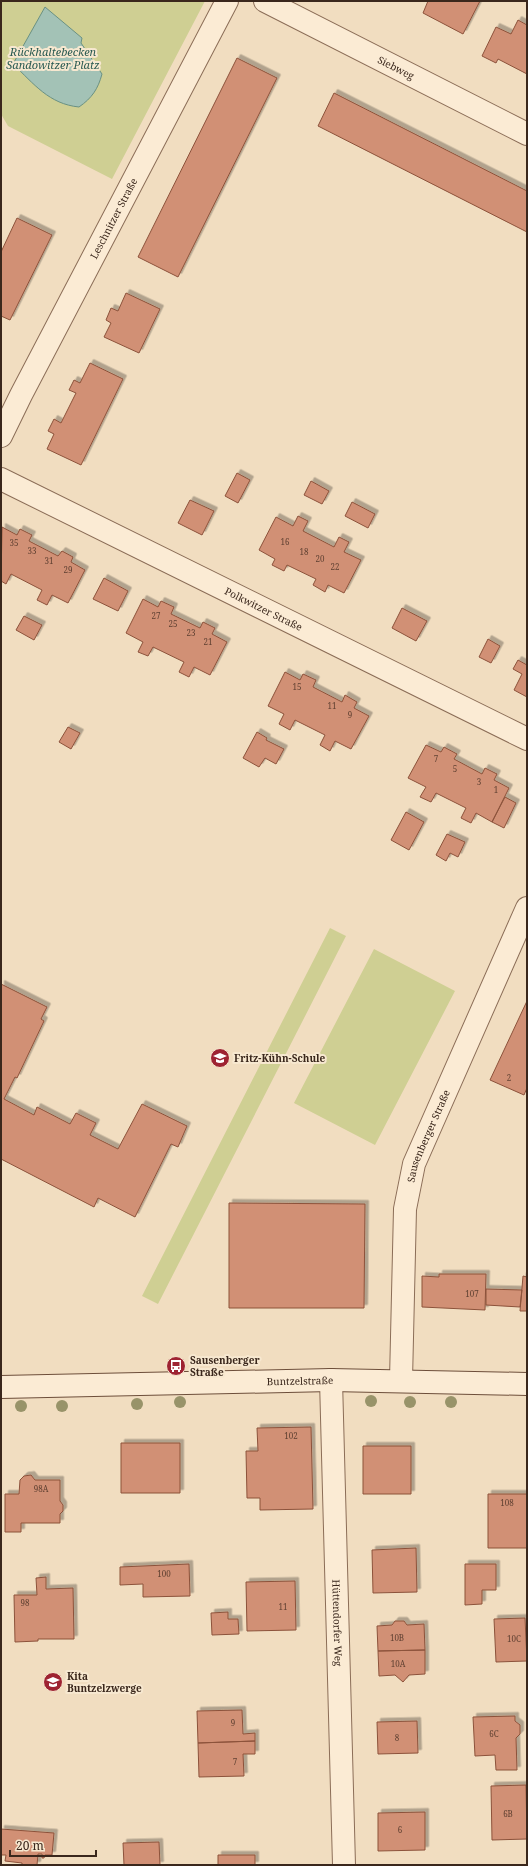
<svg xmlns="http://www.w3.org/2000/svg" width="528" height="1866" viewBox="0 0 528 1866" font-family="'Noto Serif',serif">
  <style>
    .green { fill: #cfcf93 }
    .water { fill: #a3c2b6; stroke: #6a9183 }
    .building { fill: #d19074; stroke: #8c523b; filter: url(#shadow) }
    .lines { fill: none; stroke-linecap: round; stroke-linejoin: round }
    .street-casing { stroke: #8b6d57; stroke-width: 24 }
    .secondary-casing { stroke: #6d4e3a; stroke-width: 24 }
    .street { stroke: #fbebd4; stroke-width: 22 }
    .secondary { stroke: #fbebd4; stroke-width: 22 }
    .tree { fill: #989369 }
    .labels { text-anchor: middle; stroke-width: 4; stroke-linejoin: round; paint-order: stroke }
    .number-label { font-size: 8px; fill: #604132 }
    .street-label { font-size: 10px; fill: #3a271c; stroke: #f7e8d0 }
    .poi-label { font-size: 10px; font-weight: bold; fill: #3a271c; stroke: #f7e8d0; text-anchor: start }
    .water-label { font-size: 11px; font-style: italic; fill: #2a5a52; stroke: #f7e8d0 }
  </style>
  <defs>
    <filter id="shadow"><feDropShadow dx="3.5" dy="-3.5" stdDeviation="0" flood-color="#0004"/></filter>
  </defs>
  <rect width="100%" height="100%" fill="#f1ddc0"/>
  <path class="green" d="M 1,1 L 205,1 L 112,179 L 8,126 L 1,114 Z
    M 330,928 L 346,936 L 158,1304 L 142,1296 Z
    M 374,949 L 455,991 L 375,1145 L 294,1103 Z"/>
  <path class="water" d="M 45,7 L 82,38 L 81,43 L 102,74 C 98,89 92,98 79,107 C 49,104 34,84 13,64 Z"/>
  <path class="building" d="M 428,1 L 480,1 L 463,34 L 423,13 Z
    M 518,20 L 527,25 L 527,74 L 498,59 L 496,63 L 482,56 L 496,27 L 511,34 Z
    M 237,58 L 277,78 L 178,277 L 138,257 Z
    M 334,93 L 527,191 L 527,232 L 318,126 Z
    M 17,218 L 52,235 L 10,320 L 1,316 L 1,252 Z
    M 126,293 L 160,309 L 139,353 L 104,337 L 111,323 L 106,320 L 111,308 L 118,311 Z
    M 90,363 L 123,379 L 81,465 L 47,449 L 54,434 L 48,431 L 54,419 L 61,423 L 76,393 L 69,390 L 74,380 L 80,383 Z
    M 237,473 L 250,480 L 238,503 L 225,496 Z
    M 311,481 L 329,491 L 322,504 L 304,495 Z
    M 190,500 L 214,511 L 202,535 L 178,523 Z
    M 352,502 L 375,514 L 368,528 L 345,516 Z
    M 298,516 L 308,521 L 303,531 L 334,547 L 339,537 L 349,542 L 344,552 L 361,560 L 344,593 L 328,585 L 325,592 L 313,585 L 316,579 L 287,565 L 284,571 L 272,565 L 275,559 L 259,550 L 276,517 L 293,526 Z
    M 2,527 L 17,535 L 20,529 L 32,535 L 29,541 L 58,556 L 62,551 L 73,557 L 71,562 L 85,570 L 68,603 L 52,595 L 47,605 L 37,600 L 42,590 L 11,574 L 6,584 L 1,581 Z
    M 104,578 L 128,591 L 118,611 L 93,599 Z
    M 143,599 L 158,607 L 161,601 L 174,607 L 171,614 L 200,628 L 203,622 L 215,628 L 212,634 L 227,642 L 210,675 L 194,667 L 189,677 L 179,672 L 184,662 L 153,647 L 148,656 L 138,652 L 143,642 L 126,633 Z
    M 402,608 L 427,621 L 416,641 L 392,628 Z
    M 24,616 L 42,625 L 34,640 L 16,630 Z
    M 488,639 L 500,646 L 491,663 L 479,657 Z
    M 518,660 L 527,665 L 527,697 L 514,690 L 522,674 L 513,669 Z
    M 285,672 L 300,680 L 303,674 L 316,680 L 313,687 L 342,702 L 345,695 L 357,702 L 354,708 L 369,716 L 351,749 L 335,741 L 330,751 L 320,745 L 325,735 L 295,720 L 290,730 L 279,724 L 284,714 L 268,706 Z
    M 68,727 L 80,733 L 71,749 L 59,742 Z
    M 257,732 L 267,738 L 266,740 L 284,749 L 276,764 L 265,758 L 259,767 L 243,758 Z
    M 426,745 L 441,752 L 444,747 L 457,754 L 454,759 L 482,774 L 485,768 L 497,774 L 494,780 L 509,788 L 492,822 L 476,813 L 471,823 L 461,818 L 466,808 L 436,793 L 431,802 L 420,797 L 426,787 L 408,778 Z
    M 505,797 L 516,803 L 504,828 L 492,822 Z
    M 406,812 L 424,822 L 409,850 L 391,840 Z
    M 447,834 L 465,842 L 458,857 L 450,853 L 446,861 L 436,855 Z
    M 1,984 L 47,1007 L 41,1019 L 44,1021 L 17,1078 L 15,1077 L 4,1099 L 34,1115 L 37,1107 L 70,1124 L 76,1113 L 96,1123 L 90,1135 L 118,1149 L 142,1104 L 187,1126 L 178,1147 L 171,1144 L 135,1217 L 98,1198 L 94,1207 L 1,1159 Z
    M 527,1001 L 527,1088 L 524,1095 L 490,1080 Z
    M 229,1203 L 365,1204 L 364,1308 L 229,1308 Z
    M 439,1274 L 486,1274 L 485,1310 L 422,1307 L 422,1276 L 439,1277 Z
    M 523,1276 L 527,1277 L 527,1311 L 520,1311 Z
    M 486,1289 L 522,1290 L 520,1307 L 486,1305 Z
    M 311,1427 L 313,1509 L 260,1510 L 260,1498 L 247,1498 L 246,1451 L 258,1451 L 257,1428 Z
    M 121,1443 L 180,1443 L 180,1493 L 121,1493 Z
    M 363,1446 L 411,1446 L 411,1494 L 363,1494 Z
    M 31,1475 L 35,1480 L 60,1480 L 60,1501 L 63,1505 L 63,1511 L 60,1514 L 60,1523 L 21,1523 L 21,1532 L 5,1532 L 5,1494 L 19,1494 L 20,1480 L 24,1476 Z
    M 488,1494 L 527,1494 L 527,1548 L 488,1548 Z
    M 416,1548 L 417,1592 L 373,1593 L 372,1550 Z
    M 189,1564 L 190,1596 L 143,1597 L 143,1584 L 120,1585 L 120,1567 Z
    M 465,1564 L 496,1564 L 496,1590 L 482,1590 L 482,1604 L 465,1605 Z
    M 46,1577 L 46,1589 L 73,1588 L 74,1639 L 38,1639 L 38,1641 L 15,1642 L 14,1595 L 37,1595 L 36,1578 Z
    M 295,1581 L 296,1630 L 247,1631 L 246,1582 Z
    M 228,1612 L 228,1619 L 238,1619 L 239,1634 L 212,1635 L 211,1613 Z
    M 525,1618 L 527,1661 L 496,1662 L 494,1619 Z
    M 395,1621 L 404,1621 L 407,1625 L 424,1624 L 425,1650 L 378,1651 L 377,1626 L 392,1625 Z
    M 425,1650 L 425,1674 L 409,1675 L 403,1682 L 395,1675 L 379,1676 L 378,1651 Z
    M 242,1710 L 243,1734 L 255,1733 L 255,1741 L 198,1743 L 197,1711 Z
    M 515,1716 L 515,1721 L 520,1725 L 520,1734 L 516,1738 L 517,1770 L 496,1770 L 495,1755 L 475,1756 L 473,1717 Z
    M 417,1721 L 418,1753 L 378,1754 L 377,1722 Z
    M 255,1741 L 255,1754 L 243,1754 L 244,1776 L 199,1777 L 198,1743 Z
    M 526,1785 L 527,1839 L 492,1840 L 491,1786 Z
    M 425,1812 L 425,1850 L 378,1851 L 378,1813 Z
    M 1,1829 L 54,1833 L 52,1855 L 45,1855 L 44,1858 L 42,1858 L 42,1854 L 38,1854 L 37,1865 L 22,1865 L 22,1863 L 5,1861 L 6,1855 L 1,1855 Z
    M 159,1842 L 160,1865 L 124,1865 L 123,1843 Z
    M 218,1855 L 255,1855 L 255,1865 L 218,1865 Z"/>
  <g class="lines">
    <g class="street-casing">
      <g id="street">
        <path id="s1" d="M 265,1 L 527,134"/>
        <path id="s2" d="M 1,436 L 21,395 L 227,1"/>
        <path id="s3" d="M 1,479 L 527,739"/>
        <path id="s4" d="M 331,1380 L 344,1865"/>
        <path id="s5" d="M 401,1380 L 405,1209 L 414,1164 L 527,908"/>
      </g>
    </g>
    <g class="secondary-casing">
      <g id="secondary">
        <path id="s6" d="M 1,1387 L 331,1380 L 527,1384"/>
      </g>
    </g>
    <use href="#street" class="street"/>
    <use href="#secondary" class="secondary"/>
  </g>
  <g class="tree">
    <circle cx="371" cy="1401" r="6"/>
    <circle cx="180" cy="1402" r="6"/>
    <circle cx="410" cy="1402" r="6"/>
    <circle cx="451" cy="1402" r="6"/>
    <circle cx="137" cy="1404" r="6"/>
    <circle cx="21" cy="1406" r="6"/>
    <circle cx="62" cy="1406" r="6"/>
  </g>
  <defs>
    <g id="school-disc" transform="scale(1)"><circle r="9.5" fill="#9e2332" stroke="#f7e8d0"/><path d="M0-5L7-2L0 1L-7-2ZM-4 1L0 2.5L4 1V4Q0 6-4 4Z" fill="#fff"/></g>
    <g id="bus-disc" transform="scale(1)"><circle r="9.5" fill="#9e2332" stroke="#f7e8d0"/><path d="M-5-6H5V4H4V6H2V4H-2V6H-4V4H-5ZM-3.5-4V0h7V-4ZM-3.5 1.2v1.5H-2V1.2ZM2 1.2v1.5H3.5V1.2Z" fill="#fff"/></g>
  </defs>
  <g fill-rule="evenodd">
    <use href="#school-disc" x="220" y="1058"/>
    <use href="#bus-disc" x="176" y="1366"/>
    <use href="#school-disc" x="53" y="1682"/>
  </g>
  <g class="labels">
    <g class="number-label">
      <text x="285" y="545">16</text>
      <text x="14" y="546">35</text>
      <text x="32" y="554">33</text>
      <text x="304" y="555">18</text>
      <text x="320" y="562">20</text>
      <text x="49" y="564">31</text>
      <text x="335" y="570">22</text>
      <text x="68" y="573">29</text>
      <text x="156" y="619">27</text>
      <text x="173" y="627">25</text>
      <text x="191" y="636">23</text>
      <text x="208" y="645">21</text>
      <text x="297" y="690">15</text>
      <text x="332" y="709">11</text>
      <text x="350" y="718">9</text>
      <text x="436" y="762">7</text>
      <text x="455" y="772">5</text>
      <text x="479" y="785">3</text>
      <text x="496" y="793">1</text>
      <text x="509" y="1081">2</text>
      <text x="472" y="1297">107</text>
      <text x="291" y="1439">102</text>
      <text x="41" y="1492">98A</text>
      <text x="507" y="1506">108</text>
      <text x="164" y="1577">100</text>
      <text x="25" y="1606">98</text>
      <text x="283" y="1610">11</text>
      <text x="397" y="1641">10B</text>
      <text x="514" y="1642">10C</text>
      <text x="398" y="1667">10A</text>
      <text x="233" y="1726">9</text>
      <text x="494" y="1737">6C</text>
      <text x="397" y="1741">8</text>
      <text x="235" y="1765">7</text>
      <text x="508" y="1817">6B</text>
      <text x="400" y="1833">6</text>
    </g>
    <g class="street-label">
      <text dy="4" stroke="none"><textPath href="#s1" startOffset="147">Siebweg</textPath></text>
      <text dy="4" stroke="none"><textPath href="#s2" startOffset="245">Leschnitzer Straße</textPath></text>
      <text dy="4" stroke="none"><textPath href="#s3" startOffset="293">Polkwitzer Straße</textPath></text>
      <text dy="4" stroke="none"><textPath href="#s5" startOffset="248">Sausenberger Straße</textPath></text>
      <text dy="4" stroke="none"><textPath href="#s6" startOffset="299">Buntzelstraße</textPath></text>
      <text dy="4" stroke="none"><textPath href="#s4" startOffset="243">Hüttendorfer Weg</textPath></text>
    </g>
    <g class="poi-label">
      <text x="234" y="1062">Fritz-Kühn-Schule</text>
      <text x="190" y="1364">Sausenberger<tspan x="190" dy="12">Straße</tspan></text>
      <text x="67" y="1680">Kita<tspan x="67" dy="12">Buntzelzwerge</tspan></text>
    </g>
    <g class="water-label">
      <text x="53" y="56">Rückhaltebecken<tspan x="53" dy="13">Sandowitzer Platz</tspan></text>
    </g>
  </g>
  <rect width="528" height="1866" fill="none" stroke="#3a271c" stroke-width="4"/>
  <path d="M10 1850v6h86v-6" fill="none" stroke="#3a271c" stroke-width="2"/>
  <text x="16" y="1850" font-size="12" fill="#3a271c" stroke="#f7e8d0" stroke-width="3" paint-order="stroke">20 m</text>
</svg>
